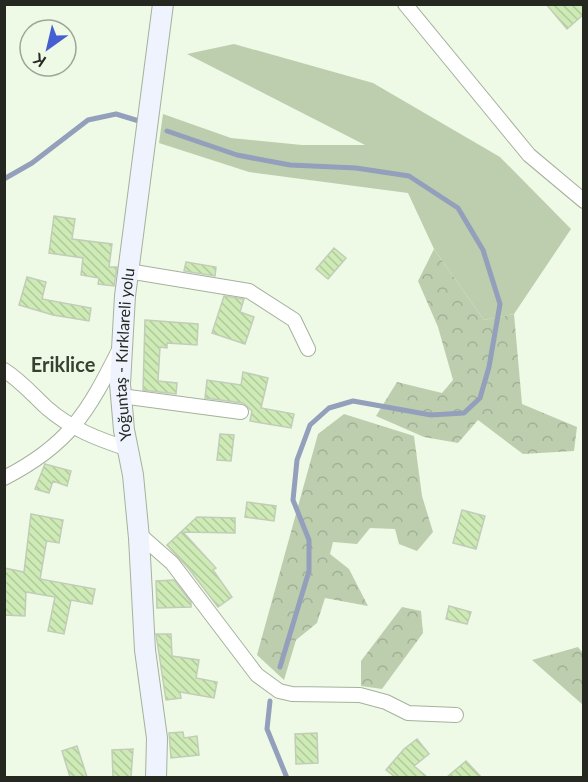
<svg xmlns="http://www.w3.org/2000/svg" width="588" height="782" viewBox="0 0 588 782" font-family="Lato,sans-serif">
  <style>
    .green { fill: #bdceaf }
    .forest { fill: url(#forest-crowns) }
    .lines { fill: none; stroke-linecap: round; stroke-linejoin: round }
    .stream { stroke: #939fbb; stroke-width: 5 }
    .building { fill: url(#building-back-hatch); stroke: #c1cdb8; stroke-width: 1.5 }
    .street-casing { stroke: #a6b19d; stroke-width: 16 }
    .secondary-casing { stroke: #a6b19d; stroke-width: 22 }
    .street { stroke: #fff; stroke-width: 14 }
    .secondary { stroke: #eff3fe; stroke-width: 20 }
    .labels { text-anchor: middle; stroke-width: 4.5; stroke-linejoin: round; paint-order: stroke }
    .street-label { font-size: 16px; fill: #242821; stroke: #eefae5 }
    .quarter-label { font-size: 20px; font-weight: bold; fill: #384130; stroke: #eefae5 }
  </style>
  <defs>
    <pattern id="forest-crowns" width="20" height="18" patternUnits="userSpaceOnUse" patternTransform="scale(1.5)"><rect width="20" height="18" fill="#bdceaf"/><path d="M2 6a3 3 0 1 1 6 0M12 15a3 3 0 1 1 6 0" fill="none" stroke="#a2b196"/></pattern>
    <pattern id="building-back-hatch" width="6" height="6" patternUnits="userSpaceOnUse" patternTransform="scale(1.5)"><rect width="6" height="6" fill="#ceebb6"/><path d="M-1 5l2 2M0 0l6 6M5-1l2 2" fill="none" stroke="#b1ca9c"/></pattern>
  </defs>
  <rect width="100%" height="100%" fill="#eefae5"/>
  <path class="green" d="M 234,44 L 373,83 L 500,157 L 571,229 L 514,314 L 484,320 L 434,249 L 408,193 L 249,172 L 159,143 L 163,114 L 231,138 L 302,145 L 365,145 L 187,54 Z"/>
  <path class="forest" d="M 434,249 L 484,320 L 514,314 L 522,404 L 577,427 L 574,451 L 523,454 L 478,420 L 458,443 L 424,437 L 376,416 L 397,382 L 442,393 L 453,380 L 438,327 L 418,281 Z
    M 344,414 L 414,436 L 422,496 L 433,532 L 417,551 L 399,544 L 395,529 L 370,528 L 357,544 L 333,542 L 330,554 L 349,569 L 368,606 L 325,598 L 317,623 L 296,640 L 284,680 L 257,655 L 318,434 Z
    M 402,607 L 421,611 L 423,633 L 382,689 L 361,686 L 361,661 Z
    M 578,647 L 583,653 L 583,705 L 532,660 Z"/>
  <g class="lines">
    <path class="stream" d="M 167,131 L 237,155 L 290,165 L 356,168 L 409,176 L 458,208 L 483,250 L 500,304 L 489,367 L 480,398 L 464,413 L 431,415 L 353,401 L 329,408 L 310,425 L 297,460 L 293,500 L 309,540 L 309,571 L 280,667
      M 4,179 L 32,163 L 88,120 L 116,114 L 139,121
      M 270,701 L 267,729 L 287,778"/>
  </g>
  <path class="building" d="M 546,4 L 584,4 L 584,14 L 567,29 Z
    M 54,216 L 75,219 L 72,239 L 112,244 L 109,267 L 117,267 L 114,286 L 98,284 L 99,278 L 81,275 L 83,258 L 49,253 Z
    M 334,248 L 346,258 L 328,279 L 316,269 Z
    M 186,262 L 216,267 L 215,276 L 184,271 Z
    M 27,277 L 46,282 L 42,299 L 91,308 L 89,321 L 53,315 L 19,305 Z
    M 224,296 L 244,299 L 240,312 L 254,317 L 245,344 L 212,333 Z
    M 145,320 L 198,324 L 197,345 L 167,343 L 167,348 L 160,347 L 158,381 L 177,383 L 176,394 L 143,390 Z
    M 243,372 L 268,378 L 261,408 L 294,414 L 291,428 L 250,421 L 252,411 L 243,403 L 205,398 L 207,380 L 241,385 Z
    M 220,434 L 234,435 L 231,461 L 217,460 Z
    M 45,464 L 71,471 L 67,486 L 53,481 L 49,493 L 35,489 Z
    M 247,502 L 276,506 L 274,521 L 245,517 Z
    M 462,510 L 485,516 L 476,549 L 453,543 Z
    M 31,514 L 63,520 L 59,543 L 47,541 L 46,544 L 40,579 L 95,589 L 92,604 L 71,600 L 64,634 L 48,631 L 55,597 L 26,592 L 25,616 L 4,615 L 4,568 L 24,572 Z
    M 197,517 L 235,518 L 235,533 L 183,532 L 216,568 L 213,570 L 232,597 L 218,607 L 189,569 L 167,545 Z
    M 174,580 L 191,602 L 191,607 L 157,608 L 156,581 Z
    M 449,606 L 471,612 L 467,624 L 446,619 Z
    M 156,634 L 171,634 L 172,656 L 199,660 L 196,678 L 217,682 L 214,698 L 180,692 L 181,698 L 166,700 Z
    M 183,732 L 184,738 L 197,736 L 199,755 L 171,758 L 169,733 Z
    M 317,733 L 318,763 L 296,764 L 295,734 Z
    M 417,739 L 429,754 L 414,766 L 427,777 L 395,777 L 386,770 L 404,749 Z
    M 77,746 L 87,777 L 70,777 L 62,751 Z
    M 133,749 L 131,777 L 113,777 L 112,750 Z
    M 466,761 L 481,777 L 447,777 Z"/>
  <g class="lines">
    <g class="street-casing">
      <path id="street" d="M 405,4 L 529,155 L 584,201
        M 128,271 L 249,291 L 294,320 L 308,349
        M 4,370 C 21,381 33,395 47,408 C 71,429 98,439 128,449
        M 121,396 L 241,412
        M 4,478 C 69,445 88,412 119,350
        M 139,534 L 172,563 L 257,675 L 279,691 L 292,694 L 360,695 L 386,702 L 408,713 L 456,715"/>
    </g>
    <g class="secondary-casing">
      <g id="secondary">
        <path id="s1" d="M 156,778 L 157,738 L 145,650 L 139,538 L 133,475 L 124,430 L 120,384 L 125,296 L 163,4"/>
      </g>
    </g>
    <use href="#street" class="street"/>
    <use href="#secondary" class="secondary"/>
  </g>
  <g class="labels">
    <g class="street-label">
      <text dy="6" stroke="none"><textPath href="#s1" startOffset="426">Yoğuntaş - Kırklareli yolu</textPath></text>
    </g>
    <g class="quarter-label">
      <text x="63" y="372">Eriklice</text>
    </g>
  </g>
  <rect width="588" height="782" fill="none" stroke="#242821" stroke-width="12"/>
  <g transform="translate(48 48) rotate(214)"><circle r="28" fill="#eefae5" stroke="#9da697" stroke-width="1.5"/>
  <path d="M0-4.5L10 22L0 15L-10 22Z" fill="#455fd3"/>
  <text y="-9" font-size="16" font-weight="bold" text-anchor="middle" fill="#242821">K</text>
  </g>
</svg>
